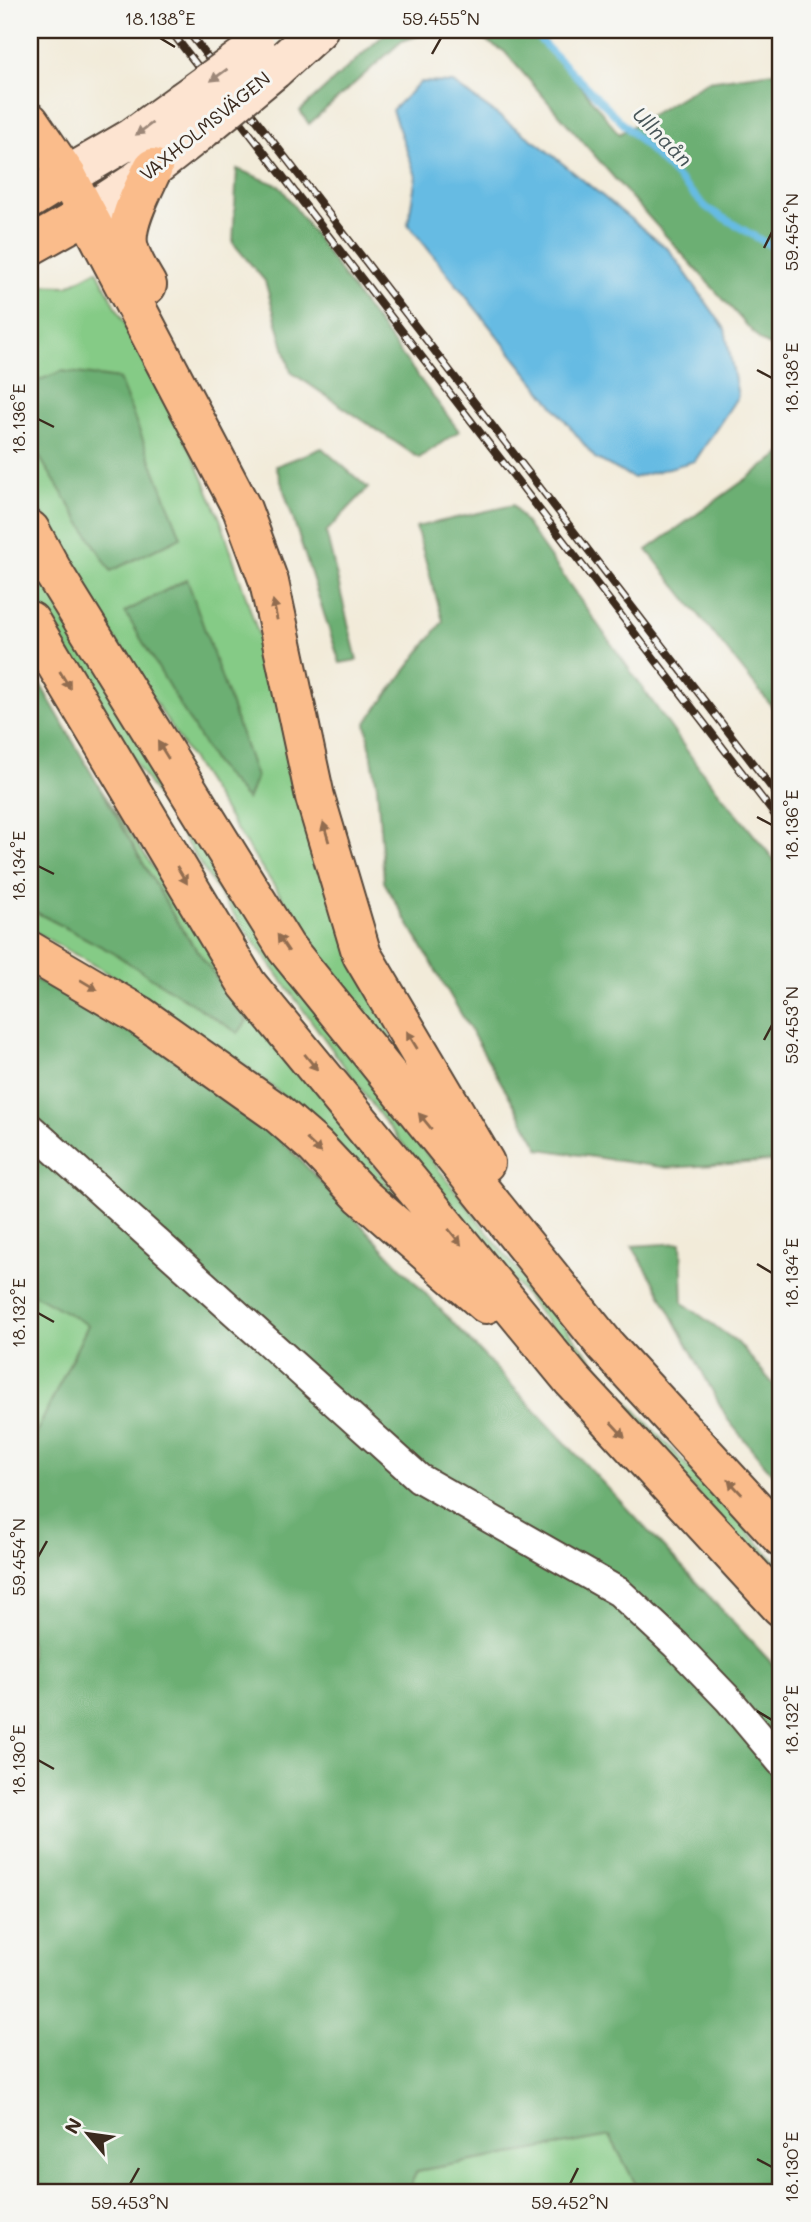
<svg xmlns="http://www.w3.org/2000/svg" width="811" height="2222" viewBox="0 0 811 2222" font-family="Mali,sans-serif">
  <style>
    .green { fill: #85cb86; stroke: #607a52; stroke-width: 2 }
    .forest { fill: #6caf73; stroke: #546c48; stroke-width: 2 }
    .water { fill: #66bbe3; stroke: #507280; stroke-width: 2 }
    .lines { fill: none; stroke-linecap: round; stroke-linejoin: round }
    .stream { stroke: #66bbe3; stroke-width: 7 }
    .street-casing { stroke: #56473a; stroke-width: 32 }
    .secondary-casing { stroke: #56473a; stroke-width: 42 }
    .primary-casing { stroke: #56473a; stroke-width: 42 }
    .highway-casing { stroke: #56473a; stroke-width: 42 }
    .street { stroke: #fff; stroke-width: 28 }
    .secondary { stroke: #fde4d1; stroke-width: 38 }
    .primary { stroke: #fabc8b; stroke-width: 38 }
    .highway { stroke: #fabc8b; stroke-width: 38 }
    .rail-casing { stroke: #3b2a1e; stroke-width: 8 }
    .rail { stroke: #f6f6f2; stroke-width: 5; stroke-dasharray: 16; stroke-linecap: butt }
    .secondary-bridge-casing { stroke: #56473a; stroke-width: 42; stroke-linecap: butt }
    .secondary-bridge { stroke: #fde4d1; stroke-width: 38 }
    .oneway { fill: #9c8778 }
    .oneway2 { fill: #916c4f }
    .ticks { fill: none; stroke: #3b2a1e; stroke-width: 2.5 }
    .labels { text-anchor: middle; stroke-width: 6; stroke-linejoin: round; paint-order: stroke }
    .street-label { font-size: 19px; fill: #3b2a1e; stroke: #f6f6f2 }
    .water-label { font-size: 21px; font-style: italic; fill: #485659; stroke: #f6f6f2 }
    .neatline { fill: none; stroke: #3b2a1e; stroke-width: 2.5 }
    .ticks-label { font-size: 18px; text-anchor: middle; fill: #3b2a1e }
  </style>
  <rect width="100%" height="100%" fill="#f6f6f2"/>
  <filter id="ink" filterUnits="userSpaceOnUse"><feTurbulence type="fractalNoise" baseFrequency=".0143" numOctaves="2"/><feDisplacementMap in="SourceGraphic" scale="14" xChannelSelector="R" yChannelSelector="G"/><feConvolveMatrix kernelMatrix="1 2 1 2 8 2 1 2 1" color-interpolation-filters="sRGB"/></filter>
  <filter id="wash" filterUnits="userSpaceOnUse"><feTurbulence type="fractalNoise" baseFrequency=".00686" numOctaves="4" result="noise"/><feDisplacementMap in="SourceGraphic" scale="28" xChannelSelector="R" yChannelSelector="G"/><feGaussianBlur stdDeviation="1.57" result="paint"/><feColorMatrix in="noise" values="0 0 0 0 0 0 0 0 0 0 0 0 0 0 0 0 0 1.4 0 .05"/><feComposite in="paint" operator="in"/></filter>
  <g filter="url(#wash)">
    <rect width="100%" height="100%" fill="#f2ebd9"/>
    <path class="green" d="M 97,270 L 193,455 L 221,521 L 391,1037 L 388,1046 L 381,1043 L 243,840 L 108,628 L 30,492 L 30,285 L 68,286 Z
      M 30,560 L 409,1131 L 506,1256 L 624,1398 L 781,1567 L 781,1585 L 584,1368 L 382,1118 L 222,898 L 140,770 L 30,588 Z
      M 101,790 L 173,897 L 264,1016 L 401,1202 L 395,1206 L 296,1106 L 251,1070 L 122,981 L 30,929 L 30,909 L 247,1022 L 177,922 Z
      M 30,1292 L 89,1324 L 30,1446 Z
      M 610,2136 L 640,2192 L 407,2192 L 417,2171 Z"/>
    <path class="forest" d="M 389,30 L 436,30 L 402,41 L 309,124 L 300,111 Z
      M 466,30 L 536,30 L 619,134 L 708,81 L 781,71 L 781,354 L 760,340 L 629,195 L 504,51 Z
      M 237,169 L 280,186 L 356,294 L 459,431 L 419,458 L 291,372 L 265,281 L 233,243 Z
      M 62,371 L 119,379 L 181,537 L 111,571 L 30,442 L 30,384 Z
      M 322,448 L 368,488 L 326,532 L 357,660 L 340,663 L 276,466 Z
      M 781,454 L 781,718 L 647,550 Z
      M 513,505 L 700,769 L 781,868 L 781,1158 L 776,1161 L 667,1168 L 540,1149 L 384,882 L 377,786 L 366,723 L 443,621 L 416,527 Z
      M 187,579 L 256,777 L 247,800 L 215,764 L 125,612 Z
      M 30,674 L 36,677 L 177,922 L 247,1021 L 238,1033 L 110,951 L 30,909 Z
      M 30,977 L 72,997 L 213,1081 L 291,1150 L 781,1673 L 781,2192 L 640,2192 L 610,2136 L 417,2171 L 407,2192 L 83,2192 L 30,2184 L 30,1446 L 88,1325 L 30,1292 Z
      M 681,1243 L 683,1303 L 738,1343 L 781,1393 L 781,1484 L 728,1420 L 653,1280 L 632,1246 Z"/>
    <path class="water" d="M 421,82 L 453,83 L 541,146 L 670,251 L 725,329 L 738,396 L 695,461 L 633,478 L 595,458 L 408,224 L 416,176 L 392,110 Z"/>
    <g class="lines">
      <path class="stream" d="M 530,30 L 707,208 L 781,252"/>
    </g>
  </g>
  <g filter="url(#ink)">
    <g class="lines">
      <g class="street-casing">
        <path id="street" d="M 30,1128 L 419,1478 L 619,1592 L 676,1645 L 729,1700 L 781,1762"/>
      </g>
      <g class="secondary-casing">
        <path id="secondary" d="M 274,70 L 318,30
          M 67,176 L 132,138 L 183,101
          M 87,214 L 134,183 L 203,129"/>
      </g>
      <g class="primary-casing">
        <path id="primary" d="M 30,199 L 67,176 L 87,214 L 30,246"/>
      </g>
      <g class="highway-casing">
        <path id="highway" d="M 30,122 L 67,176
          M 87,214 L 242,509 L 269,582 L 315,797 L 362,955 L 485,1163
          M 147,285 C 140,273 130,258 128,244 C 125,222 144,188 153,168
          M 30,530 L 53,572 L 286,948 L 606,1346 L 781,1537
          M 30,621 L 247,984 L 572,1380 L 781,1607
          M 30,951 L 139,1015 L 276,1112 L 315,1146 L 362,1196 L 486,1304"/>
      </g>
      <use href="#street" class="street"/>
      <use href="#secondary" class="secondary"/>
      <use href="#primary" class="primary"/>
      <use href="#highway" class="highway"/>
      <g class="rail-casing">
        <path id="rail" d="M 170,30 L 781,823
          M 187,30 L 781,800"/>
      </g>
      <use href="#rail" class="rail"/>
      <g class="secondary-bridge-casing">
        <path id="secondary-bridge" d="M 183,101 L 256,48
          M 203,129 L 274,70"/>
      </g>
      <use href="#secondary-bridge" class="secondary-bridge"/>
    </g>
    <defs><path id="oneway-solid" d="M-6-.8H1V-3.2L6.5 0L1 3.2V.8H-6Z" transform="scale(1.75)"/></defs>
    <g class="oneway">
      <use href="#oneway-solid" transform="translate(219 75) rotate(144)"/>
      <use href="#oneway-solid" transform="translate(144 129) rotate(144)"/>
    </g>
    <g class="oneway2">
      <use href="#oneway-solid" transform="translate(275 610) rotate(-102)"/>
      <use href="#oneway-solid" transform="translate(65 680) rotate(59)"/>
      <use href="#oneway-solid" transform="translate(163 750) rotate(-122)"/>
      <use href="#oneway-solid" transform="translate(326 832) rotate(-106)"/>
      <use href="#oneway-solid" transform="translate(182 875) rotate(59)"/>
      <use href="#oneway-solid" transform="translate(283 943) rotate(-124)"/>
      <use href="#oneway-solid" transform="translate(89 985) rotate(31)"/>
      <use href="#oneway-solid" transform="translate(412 1040) rotate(-121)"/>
      <use href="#oneway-solid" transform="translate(311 1062) rotate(51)"/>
      <use href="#oneway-solid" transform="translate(425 1121) rotate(-129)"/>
      <use href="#oneway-solid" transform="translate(314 1146) rotate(43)"/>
      <use href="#oneway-solid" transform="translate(455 1237) rotate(51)"/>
      <use href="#oneway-solid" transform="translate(618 1430) rotate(47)"/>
      <use href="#oneway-solid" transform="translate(735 1487) rotate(-133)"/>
    </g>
  </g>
  <path class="ticks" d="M 160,38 L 175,47M 432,54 L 441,38M 764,248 L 772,232M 757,370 L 772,378M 38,419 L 54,427M 757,817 L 772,825M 38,866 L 54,874M 764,1040 L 772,1025M 757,1264 L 772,1273M 38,1313 L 54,1322M 38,1557 L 47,1541M 757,1711 L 772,1720M 38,1760 L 54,1769M 757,2159 L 772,2167M 130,2184 L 139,2168M 570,2184 L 578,2168"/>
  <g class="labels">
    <g class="street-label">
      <text transform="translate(205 126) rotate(-39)" y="7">VAXHOLMSVÄGEN</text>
    </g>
    <g class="water-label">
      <text transform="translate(662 137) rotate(45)" y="7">Ullnaån</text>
    </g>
  </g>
  <rect width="811" height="2222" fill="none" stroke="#f6f6f2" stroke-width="77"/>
  <g transform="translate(88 2134) rotate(299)" stroke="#f6f6f2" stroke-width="5" paint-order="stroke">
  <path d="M0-5L12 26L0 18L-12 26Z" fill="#3b2a1e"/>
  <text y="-10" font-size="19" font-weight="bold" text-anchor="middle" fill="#3b2a1e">N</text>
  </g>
  <rect x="38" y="38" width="734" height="2146" class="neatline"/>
  <g class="ticks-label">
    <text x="160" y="25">18.138°E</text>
    <text x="441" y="25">59.455°N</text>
    <text transform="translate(792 232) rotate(-90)" y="6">59.454°N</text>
    <text transform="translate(792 378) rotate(-90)" y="6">18.138°E</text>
    <text transform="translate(19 419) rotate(-90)" y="6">18.136°E</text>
    <text transform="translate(792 825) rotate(-90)" y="6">18.136°E</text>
    <text transform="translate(19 866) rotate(-90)" y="6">18.134°E</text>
    <text transform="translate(792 1025) rotate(-90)" y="6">59.453°N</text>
    <text transform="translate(792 1273) rotate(-90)" y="6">18.134°E</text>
    <text transform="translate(19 1313) rotate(-90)" y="6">18.132°E</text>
    <text transform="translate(19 1557) rotate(-90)" y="6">59.454°N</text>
    <text transform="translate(792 1720) rotate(-90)" y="6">18.132°E</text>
    <text transform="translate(19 1760) rotate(-90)" y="6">18.130°E</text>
    <text transform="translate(792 2167) rotate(-90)" y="6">18.130°E</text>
    <text x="130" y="2209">59.453°N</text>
    <text x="570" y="2209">59.452°N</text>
  </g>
</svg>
